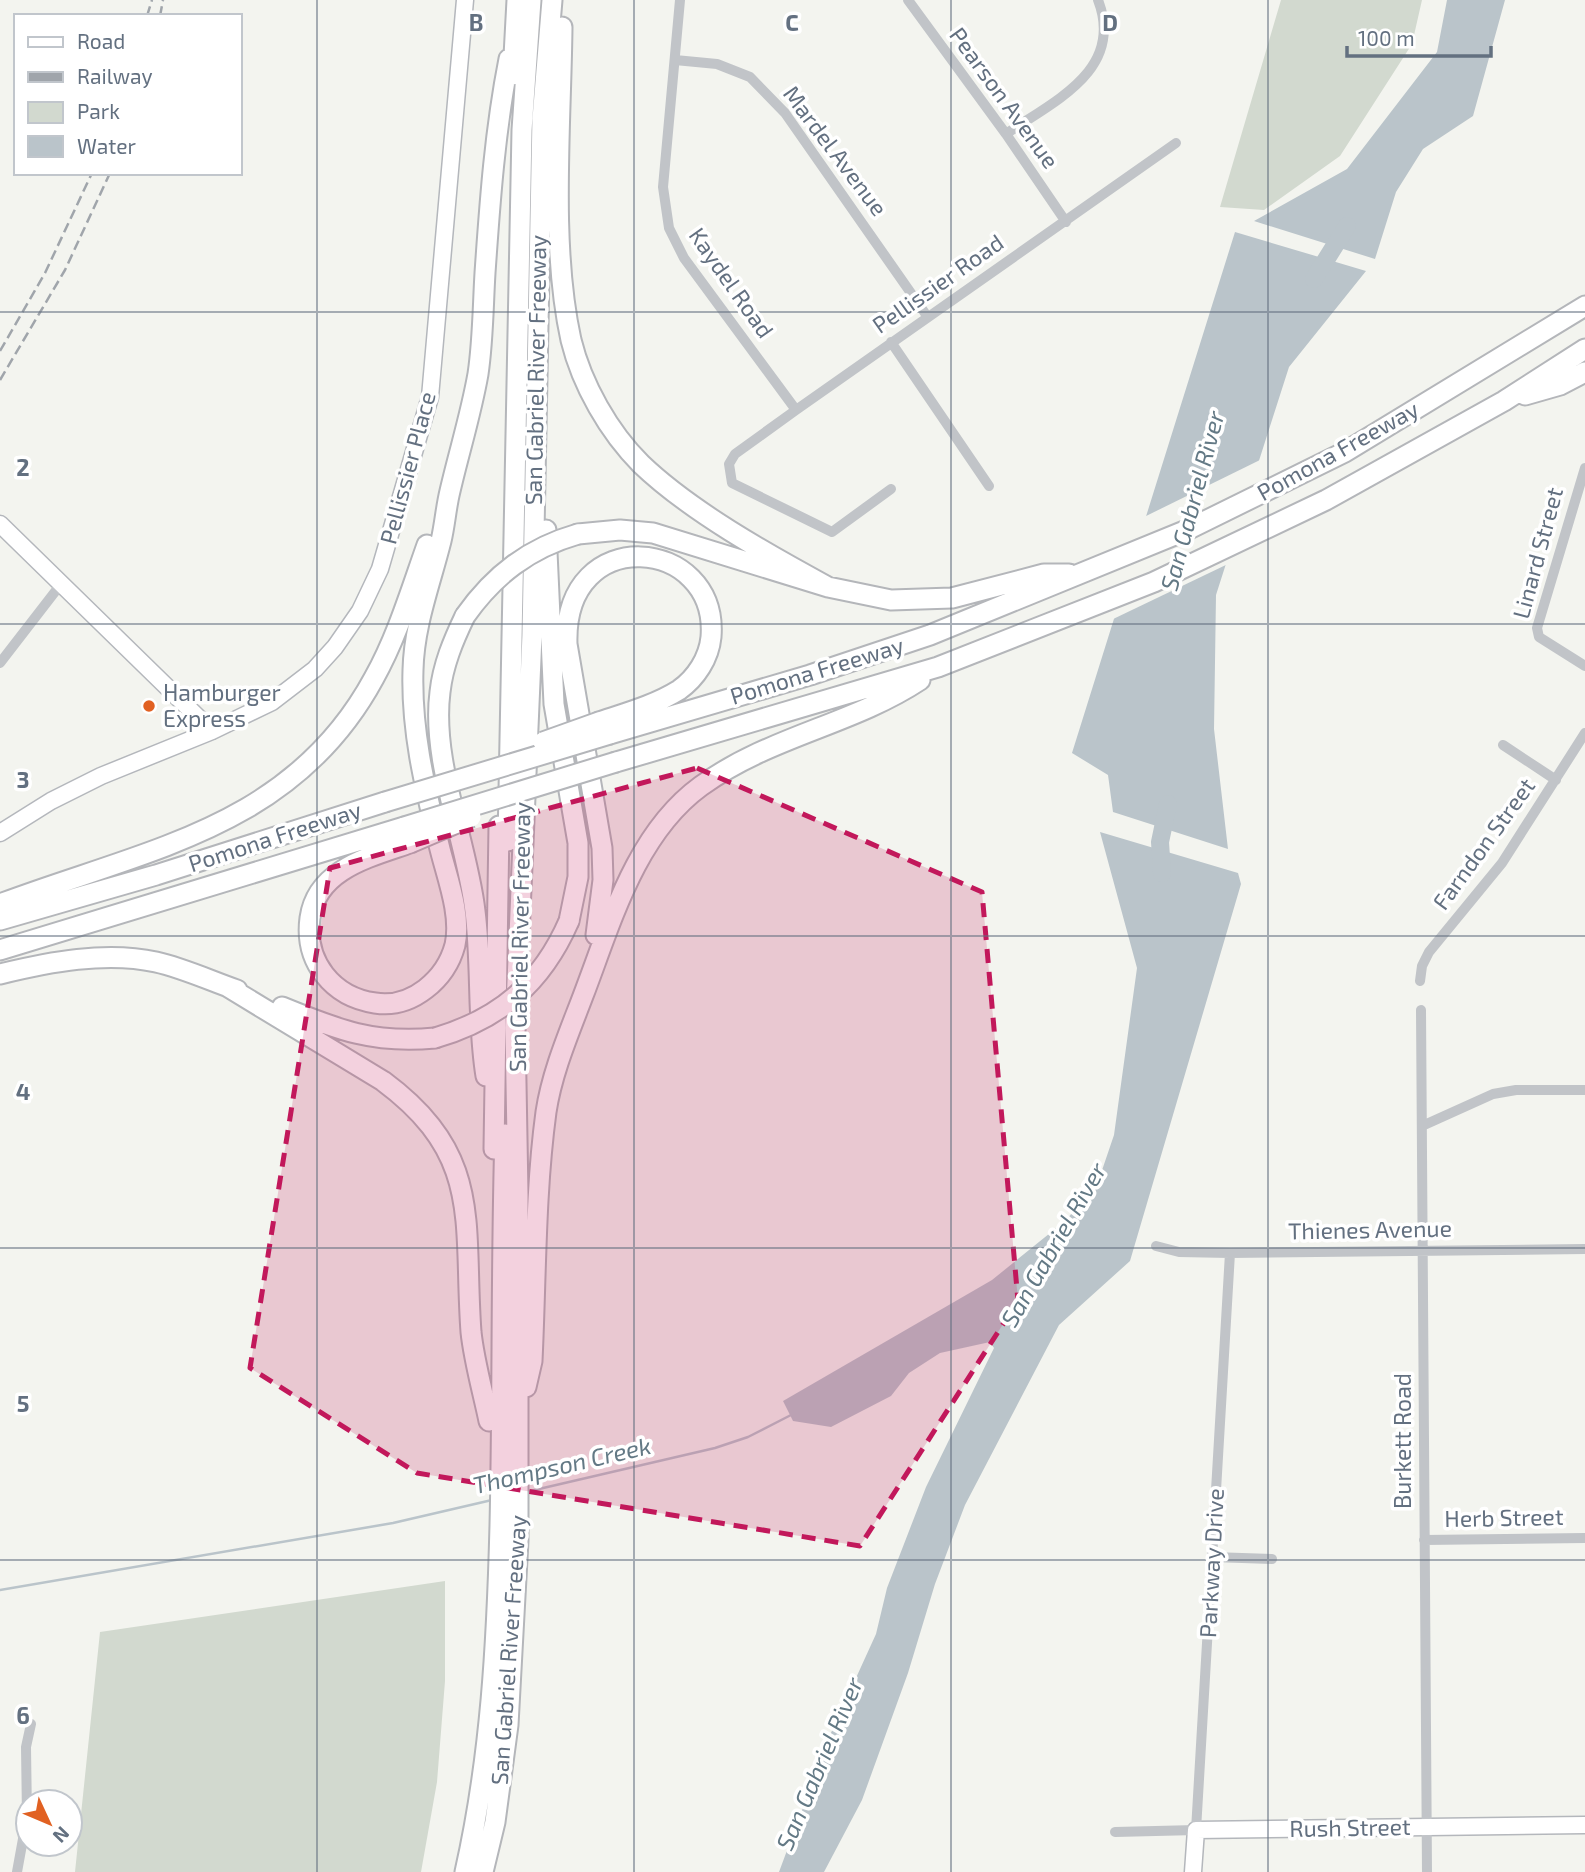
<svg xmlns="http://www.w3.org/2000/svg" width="1585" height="1872" viewBox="0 0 1585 1872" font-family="'Exo 2',sans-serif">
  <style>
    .green { fill: #d2d9cf }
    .water { fill: #bac4ca }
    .pier { fill: #f3f4ef }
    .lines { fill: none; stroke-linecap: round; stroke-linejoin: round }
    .stream { stroke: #bac4ca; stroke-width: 2.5 }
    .river { stroke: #bac4ca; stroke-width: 18 }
    .secondary-casing { stroke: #b4b7bc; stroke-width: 19 }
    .highway-casing { stroke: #b4b6ba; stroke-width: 23 }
    .street { stroke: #c1c4c8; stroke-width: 10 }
    .secondary { stroke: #fff; stroke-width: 16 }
    .highway { stroke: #fff; stroke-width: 19 }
    .rail { stroke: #a0a5ab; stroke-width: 2.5; stroke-dasharray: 10 5; stroke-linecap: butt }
    .highway-bridge-casing { stroke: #b4b6ba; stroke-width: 23; stroke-linecap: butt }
    .highway-bridge { stroke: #fff; stroke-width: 19 }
    .marked { fill: #c2185b; fill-opacity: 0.2; stroke: #c2185b; stroke-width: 5; stroke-dasharray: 14 9; stroke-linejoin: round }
    .grid { fill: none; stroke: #637080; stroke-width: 2; stroke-opacity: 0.55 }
    .poi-dot { fill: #e16122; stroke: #fff; stroke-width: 2.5 }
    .labels { text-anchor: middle; stroke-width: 7; stroke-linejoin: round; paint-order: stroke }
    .street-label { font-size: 23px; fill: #637080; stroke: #fff }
    .poi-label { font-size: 23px; fill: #637080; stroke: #fff; text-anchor: start }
    .water-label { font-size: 24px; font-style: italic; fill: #637985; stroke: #fff }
    .grid-label { font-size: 23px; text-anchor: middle; font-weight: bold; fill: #637080; stroke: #fff; stroke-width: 7; stroke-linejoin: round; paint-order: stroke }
  </style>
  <rect width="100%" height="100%" fill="#f3f4ef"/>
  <path class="green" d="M 1281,0 L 1422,0 L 1412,44 L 1340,156 L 1264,210 L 1220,207 Z
    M 445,1581 L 445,1681 L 437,1782 L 421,1872 L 75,1872 L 100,1632 Z"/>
  <path class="water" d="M 1447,0 L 1505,0 L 1473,116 L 1423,149 L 1396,192 L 1375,259 L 1254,221 L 1347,169 L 1437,52 Z
    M 1235,232 L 1366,271 L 1289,367 L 1216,595 L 1214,729 L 1228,849 L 1113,812 L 1108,775 L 1072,753 Z
    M 1100,832 L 1238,873 L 1241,884 L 1130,1261 L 1059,1325 L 965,1505 L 935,1584 L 908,1673 L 862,1800 L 824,1872 L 779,1872 L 830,1735 L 876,1634 L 887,1588 L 926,1487 L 994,1348 L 990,1342 L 940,1353 L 909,1373 L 891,1396 L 831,1427 L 793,1421 L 783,1401 L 992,1280 L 1065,1221 L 1097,1185 L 1114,1135 L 1137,968 Z"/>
  <path class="pier" d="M 1262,459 L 1230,563 L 1109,621 L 1142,518 Z"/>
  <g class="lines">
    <path class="stream" d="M 526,1492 L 715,1448 L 748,1437 L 791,1415
      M 0,1590 L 393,1523 L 492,1500"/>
    <path class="river" d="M 1314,279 L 1347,226
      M 1162,873 L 1160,842 L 1168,804"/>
    <g class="secondary-casing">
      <path id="secondary" d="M 0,524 L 212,731
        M 0,833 L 51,801 L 101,776 L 212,731 L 272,702 L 315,669 L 335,647 L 360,611 L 380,569 L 430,397 L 465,0
        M 1193,1872 L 1196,1830 L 1585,1825"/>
    </g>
    <g class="highway-casing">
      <path id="highway" d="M 562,27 C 561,125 550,245 571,340 C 582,385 609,432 641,464 C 690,511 767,554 828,587
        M 513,75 L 517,0
        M 1525,395 L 1560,385 L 1585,372
        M 546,530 L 554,704 L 578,843 L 578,877 L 569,921
        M 578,534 L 620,530 L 653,533 L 828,587 L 891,600 L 952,598 L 1044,574 L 1069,574
        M 465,616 C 453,641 443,665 440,692 C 431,762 467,841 475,911 C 482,966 477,1021 486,1076
        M 610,734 L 810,675 L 930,635 L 1187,530 L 1345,452 L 1585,306
        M 616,762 L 938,667 L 1154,582 L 1326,500 L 1504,401 L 1585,349
        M 508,841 L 522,130 L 531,0
        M 410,843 C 370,857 317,869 310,918 C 304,962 333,997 375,1003 C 412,1009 446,979 455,945 C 462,914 446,875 439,845 C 425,787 411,731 413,670 C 414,625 430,585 441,541 C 445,524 446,507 450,491 C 459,452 471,414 478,374 C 483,341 483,306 485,273 C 490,200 495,130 509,59
        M 0,904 C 146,849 293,828 374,678 C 397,637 411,590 427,545
        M 0,920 L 156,875 L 385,802
        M 596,935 L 603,880 L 602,848 L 567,644 C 563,521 719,537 711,637 C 709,658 696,678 679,690 C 655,705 626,713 599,722
        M 0,950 L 404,827
        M 0,974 C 49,962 106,951 156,962 C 183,968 211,981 237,990
        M 228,987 L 383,1081 C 484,1156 463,1222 471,1332 C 474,1361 483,1392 489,1421
        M 282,1007 C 338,1030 374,1044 435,1038
        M 494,1149 L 499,826
        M 526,1387 L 532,1361 C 536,1278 535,1193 546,1112 C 552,1072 569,1033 583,996 C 611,923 635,834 701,786 C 770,736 852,725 920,680
        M 465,1872 C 491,1757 497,1642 500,1525 C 503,1395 501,1264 505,1134
        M 483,1872 L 495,1822 L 508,1725 L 518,1541 L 518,1194 L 515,1028 L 532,635 L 542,119 L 552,0"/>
    </g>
    <path class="street" d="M 680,0 L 663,187 L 669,228 L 684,258 L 796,410
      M 908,0 L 1006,134 L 1066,222
      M 675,60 L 717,64 L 750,77 L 785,113 L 927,316
      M 1006,134 C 1054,101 1125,70 1098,0
      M 891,342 L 989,486
      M 1585,468 L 1537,628 L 1539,637 L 1585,666
      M 891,489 L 832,532 L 732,483 L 729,464 L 735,454 L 796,410 L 1176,143
      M 0,663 L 61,584
      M 1503,745 L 1556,780
      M 1420,981 L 1422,966 L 1429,952 L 1502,863 L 1585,733
      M 1421,1010 L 1427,1872
      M 1422,1126 L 1493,1094 L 1516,1090 L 1585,1090
      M 1156,1246 L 1179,1252 L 1230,1253 L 1585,1249
      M 1424,1540 L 1585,1538
      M 1212,1557 L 1272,1559
      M 1115,1832 L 1196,1830 L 1230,1253
      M 17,1872 L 27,1817 L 26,1747 L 31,1724"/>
    <use href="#secondary" class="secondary"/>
    <use href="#highway" class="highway"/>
    <path class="rail" d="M 147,16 L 152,0
      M 160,16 L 163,0
      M 0,351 L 45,273 L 92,173
      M 0,380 L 65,270 L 110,173"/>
    <g class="highway-bridge-casing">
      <path id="highway-bridge" d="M 465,616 C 494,575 529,548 578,534
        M 543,742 L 599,722
        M 385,802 L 610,734
        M 404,827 L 616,762
        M 410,843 L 471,817
        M 435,1038 C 500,1019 542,983 569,921"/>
    </g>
    <use href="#highway-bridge" class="highway-bridge"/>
  </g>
  <path class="marked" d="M 697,768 L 982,892 L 1018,1301 L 860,1546 L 417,1473 L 250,1368 L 330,868 Z"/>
  <path class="grid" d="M 317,0 L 317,1872M 634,0 L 634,1872M 951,0 L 951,1872M 1268,0 L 1268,1872M 0,312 L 1585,312M 0,624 L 1585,624M 0,936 L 1585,936M 0,1248 L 1585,1248M 0,1560 L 1585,1560"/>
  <circle class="poi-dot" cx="149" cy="706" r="7"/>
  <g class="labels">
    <g class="street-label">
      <text transform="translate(1004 98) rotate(54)" y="8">Pearson Avenue</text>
      <text transform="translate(835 151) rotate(53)" y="8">Mardel Avenue</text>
      <text transform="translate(731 283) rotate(55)" y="8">Kaydel Road</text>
      <text transform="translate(938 284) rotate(-35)" y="8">Pellissier Road</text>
      <text transform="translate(536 370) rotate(-89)" y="8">San Gabriel River Freeway</text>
      <text transform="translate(1338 451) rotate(-29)" y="8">Pomona Freeway</text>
      <text transform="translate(408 468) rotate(-75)" y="8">Pellissier Place</text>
      <text transform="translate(1538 553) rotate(-75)" y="8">Linard Street</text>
      <text transform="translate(817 671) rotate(-17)" y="8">Pomona Freeway</text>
      <text transform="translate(275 837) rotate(-18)" y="8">Pomona Freeway</text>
      <text transform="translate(1484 844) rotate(-54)" y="8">Farndon Street</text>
      <text transform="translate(520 937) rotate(-89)" y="8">San Gabriel River Freeway</text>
      <text transform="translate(1370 1230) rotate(-1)" y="8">Thienes Avenue</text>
      <text transform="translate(1403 1441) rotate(-90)" y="8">Burkett Road</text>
      <text transform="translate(1504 1518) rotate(-1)" y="8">Herb Street</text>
      <text transform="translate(1212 1563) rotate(-87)" y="8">Parkway Drive</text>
      <text transform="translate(509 1650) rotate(-86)" y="8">San Gabriel River Freeway</text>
      <text transform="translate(1350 1828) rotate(-1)" y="8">Rush Street</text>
    </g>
    <g class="poi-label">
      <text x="163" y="701">Hamburger<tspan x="163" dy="26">Express</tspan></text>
    </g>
    <g class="water-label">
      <text transform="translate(1193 501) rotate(-75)" y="8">San Gabriel River</text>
      <text transform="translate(1054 1245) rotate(-60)" y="8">San Gabriel River</text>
      <text transform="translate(562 1466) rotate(-13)" y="8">Thompson Creek</text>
      <text transform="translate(820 1764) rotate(-67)" y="8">San Gabriel River</text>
    </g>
  </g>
  <g class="grid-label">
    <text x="476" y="31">B</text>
    <text x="792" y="31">C</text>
    <text x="1110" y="31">D</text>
    <text x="23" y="476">2</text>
    <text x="23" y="788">3</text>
    <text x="23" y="1100">4</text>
    <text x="23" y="1412">5</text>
    <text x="23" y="1724">6</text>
  </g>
  <rect x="14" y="14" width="228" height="161" fill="#ffffff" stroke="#c1c6cc" stroke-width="2"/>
  <rect x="28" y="37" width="35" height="10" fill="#ffffff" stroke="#c1c6cc" stroke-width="2"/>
  <text x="77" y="49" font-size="21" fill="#637080">Road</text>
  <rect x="28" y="72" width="35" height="10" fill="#a0a5ab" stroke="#c1c6cc" stroke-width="2"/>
  <text x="77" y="84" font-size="21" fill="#637080">Railway</text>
  <rect x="28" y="102" width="35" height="21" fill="#d2d9cf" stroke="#c1c6cc" stroke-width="2"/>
  <text x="77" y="119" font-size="21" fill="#637080">Park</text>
  <rect x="28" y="136" width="35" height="21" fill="#bac4ca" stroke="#c1c6cc" stroke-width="2"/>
  <text x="77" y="154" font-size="21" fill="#637080">Water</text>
  <g transform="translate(49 1823) rotate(134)"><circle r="33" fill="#ffffff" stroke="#c1c6cc" stroke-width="2"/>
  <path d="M0-5L12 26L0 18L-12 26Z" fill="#e16122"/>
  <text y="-10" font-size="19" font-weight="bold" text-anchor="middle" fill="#637080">N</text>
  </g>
  <path d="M1347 46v10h144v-10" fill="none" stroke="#637080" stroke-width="3.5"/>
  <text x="1358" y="46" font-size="21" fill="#637080" stroke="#ffffff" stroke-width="5" paint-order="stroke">100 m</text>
</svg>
